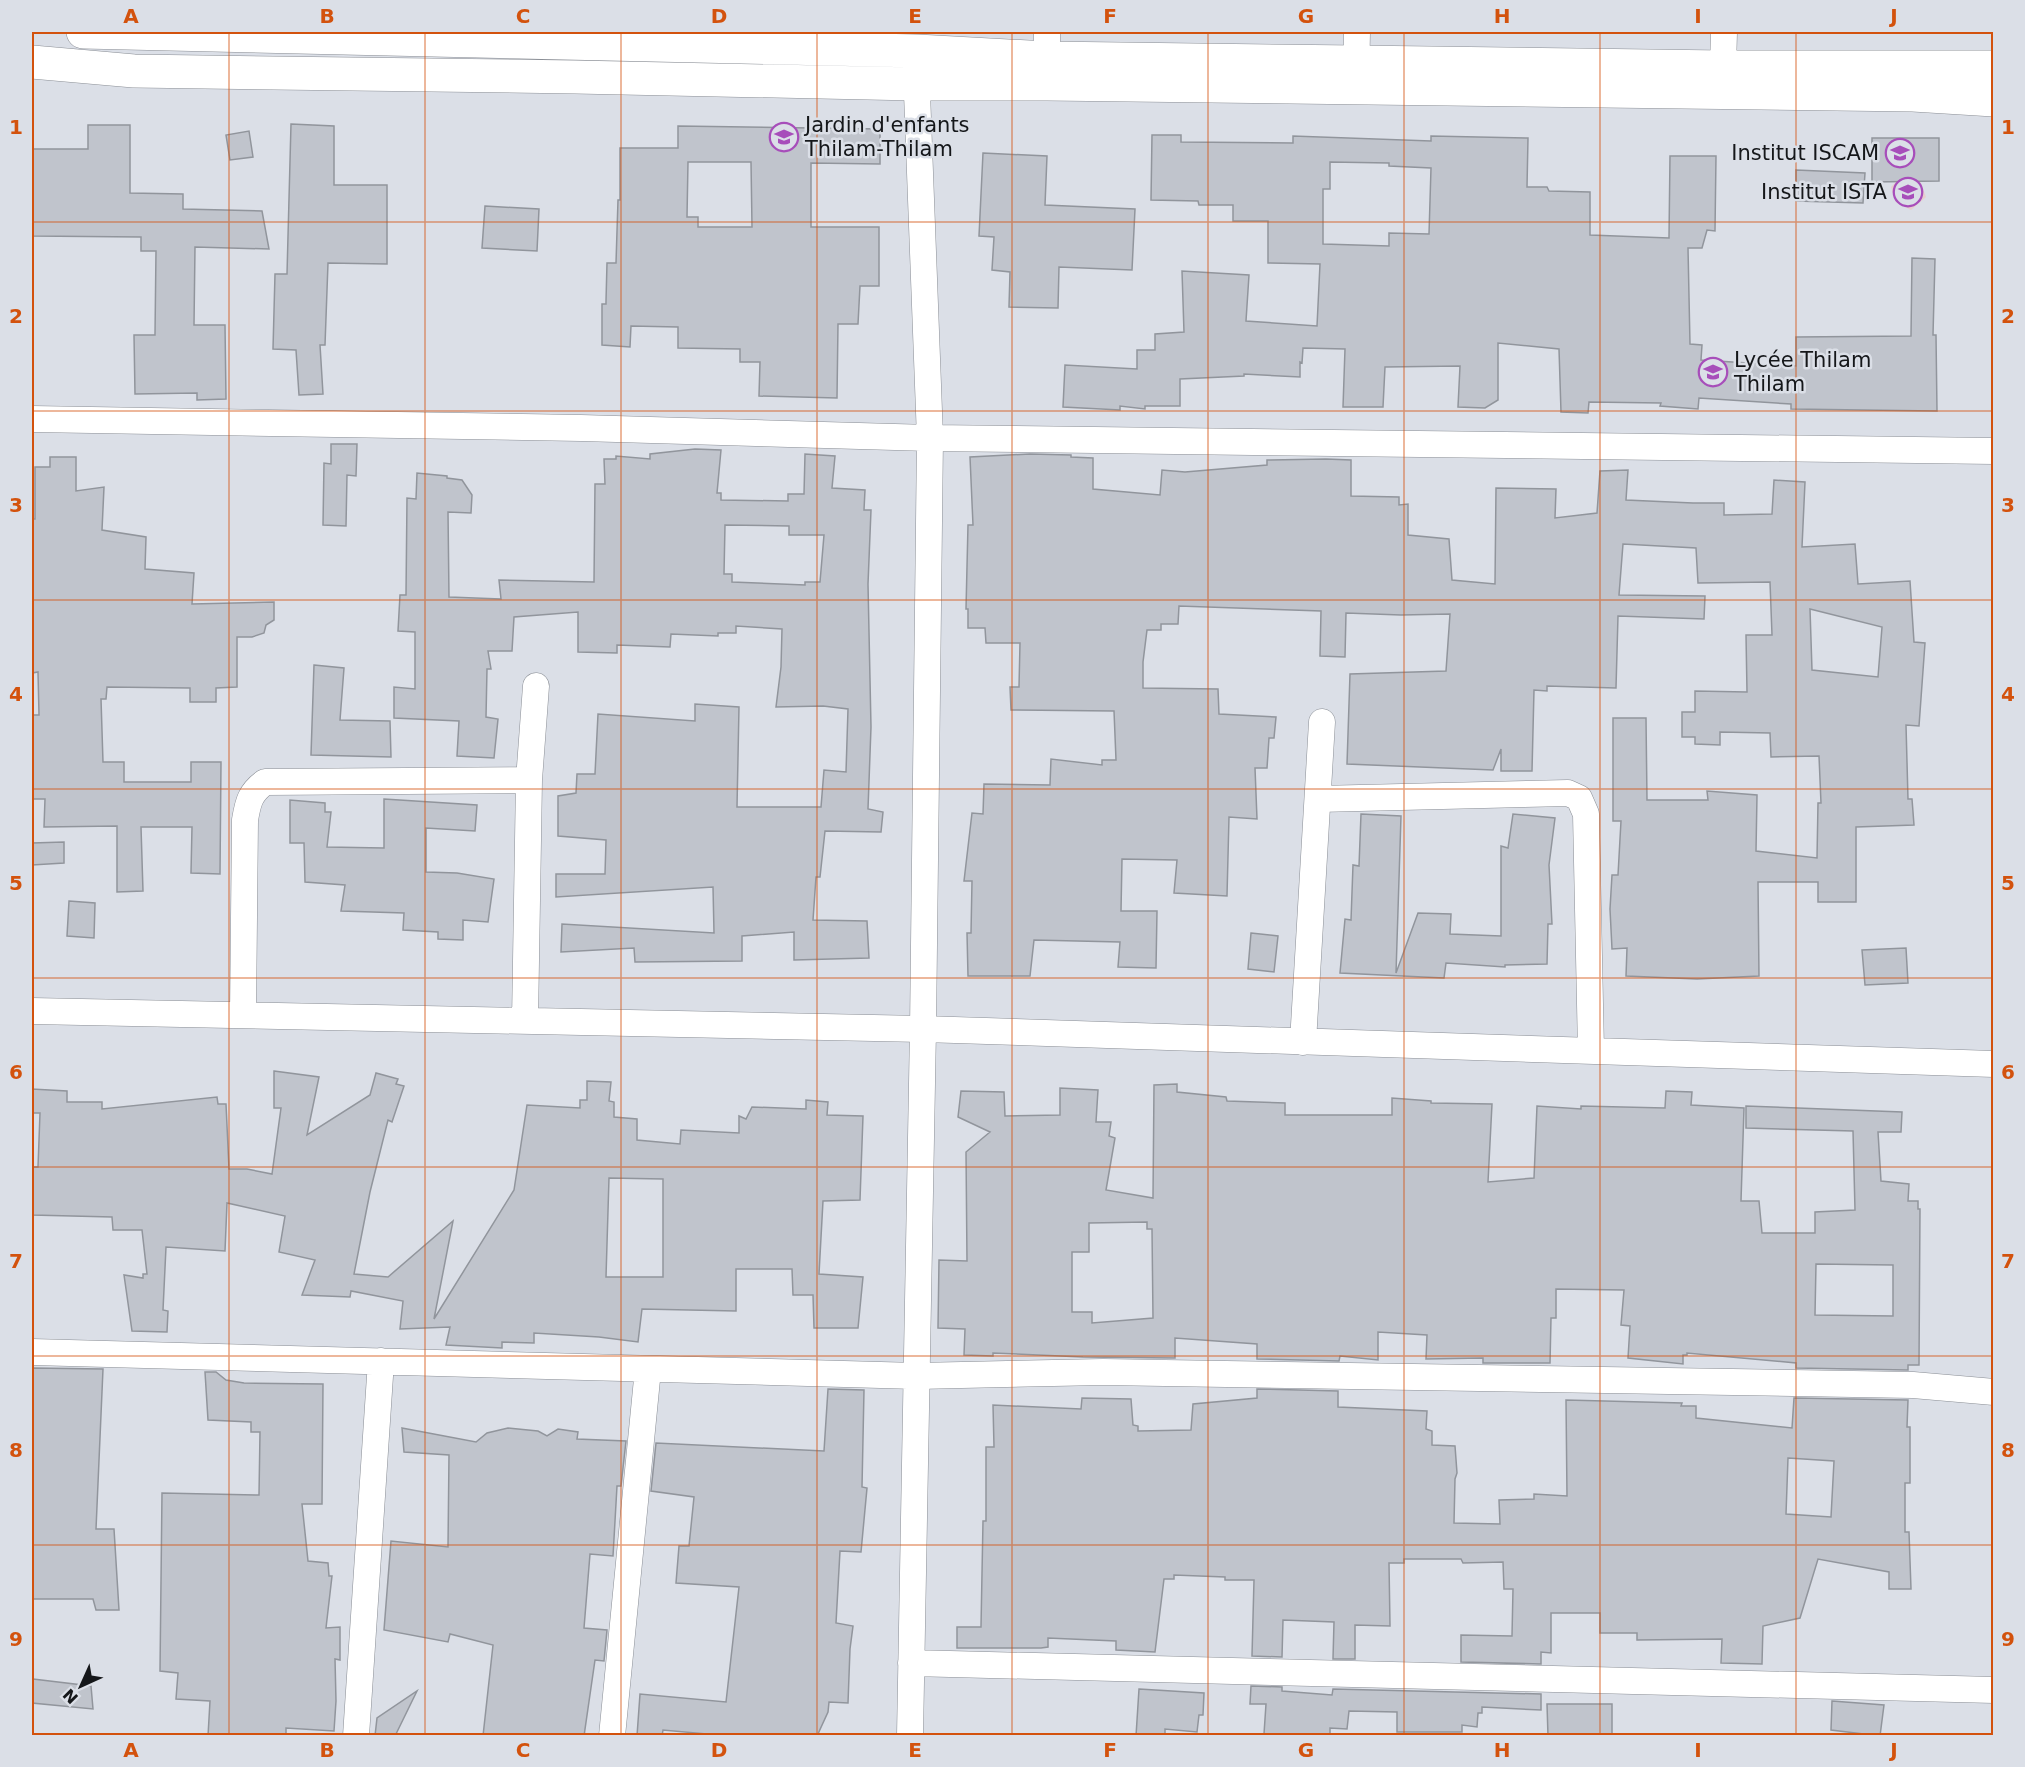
<svg xmlns="http://www.w3.org/2000/svg" width="2025" height="1767" viewBox="0 0 2025 1767" font-family="'DejaVu Sans',sans-serif">
  <style>
    .education { fill: #e8cece }
    .building { fill: #c0c4cc; stroke: #91959c; stroke-width: 1.5; fill-rule: evenodd }
    .lines { fill: none; stroke-linecap: round; stroke-linejoin: round }
    .street-casing { stroke: #8a8e95; stroke-width: 27 }
    .primary-casing { stroke: #8a8e95; stroke-width: 34 }
    .street { stroke: #fff; stroke-width: 26 }
    .primary { stroke: #fff; stroke-width: 33 }
    .grid { fill: none; stroke: #d3520d; stroke-width: 1.5; stroke-opacity: 0.55 }
    .labels { text-anchor: middle; stroke-width: 5; stroke-linejoin: round; paint-order: stroke }
    .poi-label { font-size: 21px; fill: #15171a; stroke: #dbdfe7; text-anchor: start }
    .neatline { fill: none; stroke: #d3520d; stroke-width: 2 }
    .grid-label { font-size: 20px; text-anchor: middle; font-weight: bold; fill: #d3520d }
  </style>
  <rect width="100%" height="100%" fill="#dbdfe7"/>
  <path class="education" d="M 1903,175 L 1920,181 L 1926,197 L 1911,210 L 1896,202 L 1891,187 Z"/>
  <path class="building" d="M 291,124 L 334,126 L 334,185 L 387,185 L 387,264 L 328,263 L 325,345 L 320,345 L 323,394 L 299,395 L 296,350 L 273,349 L 275,274 L 287,274 Z
    M 88,125 L 130,125 L 130,193 L 183,194 L 183,209 L 262,211 L 269,249 L 195,247 L 194,325 L 225,325 L 226,399 L 197,400 L 197,393 L 135,394 L 134,335 L 155,335 L 156,251 L 141,251 L 141,237 L 32,236 L 32,149 L 88,149 Z
    M 678,126 L 880,129 L 880,164 L 811,163 L 811,227 L 879,227 L 879,286 L 860,286 L 858,324 L 838,324 L 837,398 L 759,396 L 760,362 L 740,362 L 740,349 L 678,348 L 678,327 L 631,326 L 630,347 L 602,345 L 602,304 L 606,304 L 606,301 L 607,263 L 616,263 L 618,200 L 620,200 L 620,148 L 678,148 ZM 688,162 L 751,162 L 752,227 L 698,227 L 698,217 L 687,217 Z
    M 249,131 L 253,157 L 230,160 L 226,135 Z
    M 1152,135 L 1181,135 L 1181,142 L 1293,143 L 1293,136 L 1431,141 L 1431,136 L 1528,138 L 1527,187 L 1547,187 L 1549,191 L 1590,192 L 1590,235 L 1669,238 L 1670,156 L 1716,156 L 1715,231 L 1707,230 L 1702,248 L 1688,248 L 1690,344 L 1702,345 L 1701,360 L 1796,366 L 1796,337 L 1911,336 L 1912,258 L 1935,259 L 1933,335 L 1936,335 L 1937,411 L 1791,409 L 1791,404 L 1699,398 L 1698,409 L 1660,406 L 1661,403 L 1589,402 L 1588,413 L 1561,412 L 1559,349 L 1498,343 L 1498,400 L 1485,408 L 1458,407 L 1460,366 L 1385,367 L 1383,407 L 1343,407 L 1345,349 L 1303,348 L 1302,363 L 1300,362 L 1300,377 L 1244,374 L 1244,376 L 1180,379 L 1180,406 L 1145,406 L 1145,409 L 1120,406 L 1120,410 L 1063,407 L 1065,365 L 1137,369 L 1137,350 L 1155,350 L 1155,334 L 1184,332 L 1182,271 L 1249,275 L 1246,321 L 1317,326 L 1320,264 L 1268,263 L 1268,221 L 1233,221 L 1233,205 L 1199,205 L 1198,201 L 1151,200 ZM 1330,162 L 1389,163 L 1389,166 L 1431,168 L 1429,234 L 1389,233 L 1389,246 L 1323,244 L 1323,189 L 1330,189 Z
    M 1872,138 L 1939,138 L 1939,181 L 1872,182 Z
    M 983,153 L 1047,156 L 1045,205 L 1135,209 L 1132,270 L 1059,267 L 1058,308 L 1009,307 L 1010,272 L 992,270 L 994,237 L 979,236 Z
    M 1796,170 L 1865,173 L 1863,203 L 1796,201 Z
    M 485,206 L 539,209 L 537,251 L 482,248 Z
    M 331,444 L 357,444 L 356,476 L 347,475 L 346,526 L 323,525 L 324,463 L 331,464 Z
    M 695,449 L 721,450 L 717,493 L 721,493 L 721,500 L 788,501 L 788,494 L 804,494 L 805,454 L 835,456 L 832,488 L 865,490 L 864,510 L 871,510 L 868,584 L 871,727 L 868,809 L 883,812 L 881,832 L 825,831 L 820,877 L 816,877 L 813,920 L 867,921 L 869,958 L 794,960 L 794,932 L 742,936 L 742,961 L 635,962 L 634,948 L 561,952 L 562,924 L 714,933 L 713,887 L 556,897 L 556,874 L 605,874 L 606,840 L 558,836 L 558,796 L 576,793 L 577,774 L 595,774 L 598,714 L 695,721 L 695,704 L 739,707 L 737,807 L 821,807 L 824,770 L 846,772 L 848,709 L 823,706 L 776,707 L 781,667 L 782,629 L 736,626 L 736,633 L 718,633 L 718,636 L 671,634 L 670,647 L 617,645 L 617,653 L 578,652 L 578,612 L 514,617 L 512,651 L 488,651 L 491,669 L 487,669 L 486,717 L 498,719 L 494,758 L 457,756 L 459,721 L 394,718 L 394,687 L 415,689 L 415,632 L 398,631 L 400,595 L 406,595 L 407,498 L 416,499 L 417,473 L 447,476 L 447,478 L 462,480 L 472,495 L 471,513 L 448,512 L 449,597 L 501,599 L 499,580 L 594,582 L 595,484 L 605,484 L 604,459 L 616,459 L 616,456 L 650,459 L 650,454 ZM 725,525 L 789,526 L 789,535 L 824,535 L 820,582 L 805,582 L 805,585 L 732,582 L 732,574 L 724,574 Z
    M 1030,454 L 1071,455 L 1071,457 L 1093,458 L 1093,489 L 1160,495 L 1162,470 L 1185,472 L 1267,465 L 1267,460 L 1326,459 L 1351,460 L 1351,496 L 1399,497 L 1399,505 L 1408,504 L 1408,535 L 1449,539 L 1452,580 L 1495,584 L 1496,488 L 1556,489 L 1555,518 L 1597,513 L 1600,471 L 1628,470 L 1626,500 L 1693,503 L 1724,503 L 1724,515 L 1772,514 L 1774,480 L 1805,482 L 1802,547 L 1855,544 L 1858,584 L 1910,581 L 1914,642 L 1925,643 L 1919,726 L 1906,725 L 1908,799 L 1912,799 L 1914,825 L 1856,827 L 1856,902 L 1818,902 L 1818,882 L 1758,882 L 1759,976 L 1697,979 L 1626,976 L 1627,948 L 1612,949 L 1610,909 L 1612,875 L 1618,875 L 1621,821 L 1613,821 L 1613,718 L 1646,718 L 1647,800 L 1708,800 L 1707,791 L 1757,795 L 1756,851 L 1817,858 L 1818,803 L 1821,803 L 1819,756 L 1771,757 L 1770,733 L 1720,732 L 1720,745 L 1695,744 L 1695,737 L 1682,737 L 1682,712 L 1695,712 L 1695,691 L 1747,692 L 1746,635 L 1772,635 L 1770,582 L 1698,583 L 1696,548 L 1623,544 L 1619,595 L 1705,596 L 1704,619 L 1618,616 L 1616,688 L 1547,686 L 1547,691 L 1534,690 L 1532,771 L 1501,771 L 1501,749 L 1493,770 L 1347,764 L 1350,674 L 1446,671 L 1450,614 L 1401,615 L 1346,613 L 1345,657 L 1320,656 L 1321,611 L 1179,606 L 1178,624 L 1161,624 L 1161,630 L 1147,630 L 1143,662 L 1143,688 L 1218,689 L 1219,714 L 1276,717 L 1274,738 L 1269,738 L 1267,768 L 1255,768 L 1257,819 L 1229,817 L 1227,896 L 1174,893 L 1177,860 L 1122,859 L 1121,911 L 1157,911 L 1156,968 L 1118,967 L 1120,942 L 1034,940 L 1030,976 L 968,976 L 967,933 L 971,933 L 972,881 L 964,881 L 972,813 L 983,814 L 984,784 L 1050,785 L 1051,759 L 1102,765 L 1102,760 L 1116,760 L 1114,711 L 1011,710 L 1010,687 L 1019,687 L 1020,643 L 986,643 L 985,628 L 968,628 L 968,609 L 966,609 L 968,525 L 973,525 L 970,457 ZM 1810,609 L 1882,627 L 1878,677 L 1812,670 Z
    M 50,457 L 76,457 L 76,491 L 104,487 L 102,530 L 146,537 L 145,569 L 194,573 L 192,604 L 274,602 L 274,620 L 266,625 L 264,633 L 252,637 L 237,637 L 237,687 L 216,688 L 216,702 L 190,702 L 190,688 L 107,687 L 106,699 L 101,699 L 103,762 L 124,762 L 124,782 L 191,782 L 191,762 L 221,762 L 220,874 L 191,873 L 192,827 L 141,827 L 143,891 L 117,892 L 117,826 L 44,827 L 45,799 L 32,799 L 32,715 L 39,715 L 38,672 L 32,673 L 32,519 L 35,519 L 35,467 L 50,467 Z
    M 314,665 L 344,668 L 340,720 L 390,721 L 391,757 L 311,755 Z
    M 384,799 L 477,805 L 475,831 L 426,828 L 426,872 L 457,873 L 494,879 L 488,922 L 463,920 L 463,940 L 438,939 L 438,932 L 403,930 L 404,913 L 341,911 L 345,885 L 305,882 L 304,843 L 290,843 L 290,800 L 325,803 L 325,812 L 331,812 L 327,847 L 384,848 Z
    M 1361,814 L 1401,816 L 1396,973 L 1418,913 L 1451,914 L 1450,934 L 1501,936 L 1501,846 L 1508,848 L 1513,814 L 1555,818 L 1549,865 L 1552,924 L 1548,924 L 1547,964 L 1505,965 L 1505,967 L 1446,963 L 1444,978 L 1340,973 L 1345,919 L 1351,920 L 1353,865 L 1359,866 Z
    M 64,842 L 64,863 L 32,865 L 32,843 Z
    M 69,901 L 95,903 L 94,938 L 67,936 Z
    M 1251,933 L 1278,936 L 1274,972 L 1248,969 Z
    M 1906,948 L 1908,983 L 1865,985 L 1862,950 Z
    M 274,1071 L 319,1077 L 307,1135 L 370,1095 L 376,1073 L 398,1079 L 396,1084 L 404,1086 L 392,1122 L 388,1120 L 370,1192 L 354,1274 L 388,1277 L 453,1221 L 434,1319 L 514,1190 L 527,1105 L 580,1108 L 580,1100 L 587,1100 L 587,1081 L 611,1082 L 609,1101 L 614,1102 L 614,1117 L 637,1119 L 637,1140 L 680,1144 L 681,1130 L 739,1133 L 739,1116 L 746,1119 L 752,1107 L 806,1109 L 806,1100 L 828,1102 L 827,1115 L 863,1116 L 860,1200 L 823,1201 L 819,1274 L 863,1277 L 858,1328 L 814,1328 L 813,1295 L 793,1295 L 792,1269 L 736,1269 L 736,1311 L 642,1309 L 638,1342 L 599,1337 L 534,1333 L 534,1343 L 502,1342 L 502,1348 L 446,1345 L 450,1327 L 400,1329 L 403,1301 L 351,1291 L 350,1297 L 302,1295 L 315,1260 L 279,1252 L 285,1216 L 227,1203 L 225,1251 L 166,1247 L 163,1310 L 168,1311 L 167,1332 L 132,1331 L 124,1275 L 143,1278 L 143,1274 L 147,1274 L 142,1230 L 113,1230 L 112,1217 L 32,1215 L 32,1167 L 38,1167 L 40,1113 L 32,1113 L 32,1089 L 67,1091 L 67,1102 L 102,1102 L 102,1109 L 217,1097 L 218,1104 L 226,1104 L 229,1169 L 247,1169 L 272,1174 L 281,1108 L 274,1108 ZM 609,1178 L 663,1179 L 663,1277 L 606,1277 Z
    M 1177,1084 L 1177,1092 L 1226,1097 L 1227,1101 L 1285,1103 L 1285,1115 L 1392,1115 L 1392,1098 L 1431,1101 L 1431,1103 L 1492,1104 L 1488,1182 L 1534,1178 L 1537,1106 L 1581,1109 L 1581,1106 L 1665,1108 L 1666,1091 L 1692,1092 L 1691,1105 L 1744,1108 L 1741,1201 L 1759,1201 L 1762,1233 L 1815,1233 L 1815,1212 L 1855,1210 L 1853,1131 L 1746,1128 L 1746,1106 L 1902,1112 L 1901,1132 L 1878,1132 L 1881,1181 L 1909,1184 L 1908,1201 L 1918,1201 L 1918,1209 L 1920,1209 L 1919,1365 L 1908,1365 L 1908,1370 L 1796,1368 L 1796,1363 L 1687,1353 L 1687,1355 L 1683,1355 L 1683,1364 L 1628,1358 L 1630,1326 L 1621,1325 L 1624,1290 L 1556,1289 L 1556,1318 L 1551,1318 L 1550,1363 L 1483,1363 L 1483,1358 L 1426,1359 L 1427,1335 L 1378,1332 L 1378,1360 L 1340,1356 L 1339,1361 L 1257,1359 L 1257,1344 L 1175,1338 L 1175,1358 L 1083,1357 L 993,1353 L 993,1356 L 964,1355 L 965,1329 L 938,1328 L 939,1260 L 967,1261 L 966,1152 L 990,1132 L 958,1117 L 961,1091 L 1004,1092 L 1005,1116 L 1060,1115 L 1060,1088 L 1098,1090 L 1096,1122 L 1111,1122 L 1109,1136 L 1115,1138 L 1106,1190 L 1153,1198 L 1154,1085 ZM 1147,1222 L 1147,1229 L 1152,1229 L 1153,1318 L 1092,1323 L 1092,1312 L 1072,1312 L 1072,1252 L 1089,1252 L 1089,1223 ZM 1816,1264 L 1893,1265 L 1893,1316 L 1815,1315 Z
    M 32,1368 L 103,1369 L 96,1529 L 114,1529 L 119,1610 L 96,1610 L 93,1599 L 32,1599 Z
    M 205,1372 L 216,1372 L 226,1380 L 244,1383 L 323,1384 L 322,1504 L 302,1504 L 308,1561 L 328,1563 L 329,1576 L 332,1576 L 326,1628 L 340,1627 L 340,1660 L 335,1659 L 336,1701 L 334,1731 L 286,1728 L 286,1736 L 208,1736 L 210,1701 L 176,1699 L 178,1673 L 160,1671 L 162,1493 L 259,1495 L 260,1432 L 251,1432 L 251,1422 L 208,1420 Z
    M 828,1389 L 864,1390 L 862,1487 L 867,1488 L 861,1552 L 840,1551 L 836,1623 L 853,1626 L 850,1649 L 848,1703 L 829,1702 L 828,1712 L 817,1736 L 729,1736 L 663,1730 L 662,1736 L 637,1736 L 640,1694 L 726,1702 L 739,1587 L 676,1583 L 679,1546 L 689,1546 L 694,1497 L 651,1491 L 656,1443 L 824,1451 Z
    M 1257,1389 L 1338,1391 L 1338,1407 L 1427,1411 L 1426,1429 L 1432,1431 L 1432,1445 L 1455,1446 L 1457,1473 L 1455,1479 L 1454,1523 L 1500,1524 L 1499,1500 L 1534,1499 L 1534,1494 L 1567,1496 L 1566,1400 L 1682,1403 L 1681,1406 L 1696,1406 L 1696,1418 L 1792,1428 L 1794,1398 L 1908,1400 L 1907,1427 L 1910,1427 L 1910,1483 L 1905,1483 L 1905,1532 L 1909,1532 L 1911,1589 L 1889,1589 L 1889,1572 L 1818,1559 L 1800,1618 L 1763,1626 L 1762,1664 L 1721,1663 L 1722,1639 L 1637,1640 L 1637,1633 L 1600,1633 L 1600,1613 L 1551,1613 L 1551,1653 L 1541,1652 L 1541,1664 L 1461,1662 L 1461,1635 L 1512,1636 L 1513,1589 L 1504,1589 L 1503,1562 L 1463,1563 L 1461,1559 L 1404,1559 L 1404,1563 L 1389,1563 L 1390,1626 L 1355,1625 L 1355,1659 L 1333,1659 L 1334,1622 L 1283,1620 L 1282,1657 L 1252,1656 L 1254,1580 L 1225,1580 L 1225,1577 L 1174,1575 L 1174,1579 L 1164,1579 L 1155,1652 L 1116,1650 L 1116,1641 L 1048,1638 L 1048,1647 L 1041,1648 L 957,1648 L 957,1627 L 981,1627 L 983,1521 L 986,1521 L 986,1447 L 994,1447 L 993,1405 L 1081,1409 L 1082,1398 L 1131,1399 L 1133,1425 L 1138,1426 L 1138,1431 L 1191,1430 L 1193,1404 L 1257,1398 ZM 1788,1458 L 1834,1461 L 1831,1517 L 1786,1514 Z
    M 402,1428 L 476,1442 L 487,1433 L 508,1428 L 538,1431 L 547,1436 L 558,1429 L 578,1432 L 577,1439 L 626,1441 L 621,1486 L 617,1486 L 613,1556 L 590,1554 L 584,1628 L 607,1630 L 604,1661 L 595,1660 L 584,1736 L 483,1736 L 493,1645 L 450,1634 L 448,1642 L 384,1630 L 391,1541 L 448,1547 L 449,1455 L 404,1452 Z
    M 33,1679 L 91,1686 L 93,1709 L 32,1703 Z
    M 1251,1686 L 1282,1687 L 1282,1691 L 1332,1695 L 1333,1689 L 1541,1694 L 1541,1710 L 1482,1707 L 1482,1713 L 1478,1713 L 1477,1727 L 1462,1725 L 1462,1732 L 1397,1732 L 1397,1712 L 1349,1711 L 1347,1729 L 1330,1728 L 1330,1736 L 1264,1734 L 1266,1704 L 1250,1704 Z
    M 1139,1689 L 1204,1693 L 1203,1715 L 1199,1715 L 1197,1732 L 1165,1729 L 1165,1736 L 1136,1736 Z
    M 417,1691 L 395,1736 L 375,1736 L 377,1718 Z
    M 1832,1701 L 1884,1705 L 1880,1736 L 1831,1730 Z
    M 1547,1704 L 1612,1704 L 1612,1736 L 1548,1736 Z"/>
  <g class="lines">
    <g class="street-casing">
      <path id="street" d="M 1724,32 L 1723,67 L 1726,85
        M 1047,58 L 1047,32
        M 1356,79 L 1357,32
        M 32,419 L 581,428 L 930,438 L 1994,451
        M 1318,799 L 1568,793 L 1579,798 L 1586,814 L 1591,1051
        M 32,1011 L 923,1029 L 1994,1064
        M 243,1014 L 245,820 C 248,802 250,793 265,782 L 529,780
        M 525,1021 L 529,780 L 536,686
        M 1303,1042 L 1322,722
        M 32,1352 L 917,1376 L 1103,1372 L 1913,1385 L 1994,1392
        M 911,1663 L 1994,1690
        M 356,1736 L 381,1361
        M 612,1736 L 648,1369
        M 910,1736 L 923,1029 L 930,438 L 916,66"/>
    </g>
    <g class="primary-casing">
      <path id="primary" d="M 83,32 L 917,51 L 1047,58 L 1356,62 L 1723,67 L 1994,67
        M 32,62 L 134,71 L 575,77 L 915,84 L 1047,84 L 1913,95 L 1994,100"/>
    </g>
    <use href="#street" class="street"/>
    <use href="#primary" class="primary"/>
  </g>
  <path class="grid" d="M 229,32 L 229,1736M 425,32 L 425,1736M 621,32 L 621,1736M 817,32 L 817,1736M 1012,32 L 1012,1736M 1208,32 L 1208,1736M 1404,32 L 1404,1736M 1600,32 L 1600,1736M 1796,32 L 1796,1736M 32,222 L 1994,222M 32,411 L 1994,411M 32,600 L 1994,600M 32,789 L 1994,789M 32,978 L 1994,978M 32,1167 L 1994,1167M 32,1356 L 1994,1356M 32,1545 L 1994,1545"/>
  <defs>
    <g id="school-ring" transform="scale(1.5)"><circle r="9.5" fill="#dbdfe7" stroke="#a74eba" stroke-width="1.5"/><path d="M0-5L7-2L0 1L-7-2ZM-4 1L0 2.5L4 1V4Q0 6-4 4Z" fill="#a74eba"/></g>
    <g id="university-ring" transform="scale(1.5)"><circle r="9.5" fill="#dbdfe7" stroke="#a74eba" stroke-width="1.5"/><path d="M0-5L7-2L0 1L-7-2ZM-4 1L0 2.5L4 1V4Q0 6-4 4Z" fill="#a74eba"/></g>
  </defs>
  <g fill-rule="evenodd">
    <use href="#school-ring" x="784" y="137"/>
    <use href="#university-ring" x="1900" y="153"/>
    <use href="#university-ring" x="1908" y="192"/>
    <use href="#school-ring" x="1713" y="372"/>
  </g>
  <g class="labels">
    <g class="poi-label">
      <text x="805" y="132">Jardin d'enfants<tspan x="805" dy="24">Thilam-Thilam</tspan></text>
      <text x="1879" y="160" text-anchor="end">Institut ISCAM</text>
      <text x="1887" y="199" text-anchor="end">Institut ISTA</text>
      <text x="1734" y="367">Lycée Thilam<tspan x="1734" dy="24">Thilam</tspan></text>
    </g>
  </g>
  <rect width="2025" height="1767" fill="none" stroke="#dbdfe7" stroke-width="66"/>
  <g transform="translate(81 1686) rotate(225)" stroke="#dbdfe7" stroke-width="4.5" paint-order="stroke">
  <path d="M0-4.5L10 22L0 15L-10 22Z" fill="#15171a"/>
  <text y="-9" font-size="16" font-weight="bold" text-anchor="middle" fill="#15171a">N</text>
  </g>
  <rect x="33" y="33" width="1959" height="1701" class="neatline"/>
  <g class="grid-label">
    <text x="131" y="23">A</text>
    <text x="327" y="23">B</text>
    <text x="523" y="23">C</text>
    <text x="719" y="23">D</text>
    <text x="915" y="23">E</text>
    <text x="1110" y="23">F</text>
    <text x="1306" y="23">G</text>
    <text x="1502" y="23">H</text>
    <text x="1698" y="23">I</text>
    <text x="1894" y="23">J</text>
    <text x="16" y="134">1</text>
    <text x="2008" y="134">1</text>
    <text x="16" y="323">2</text>
    <text x="2008" y="323">2</text>
    <text x="16" y="512">3</text>
    <text x="2008" y="512">3</text>
    <text x="16" y="701">4</text>
    <text x="2008" y="701">4</text>
    <text x="16" y="890">5</text>
    <text x="2008" y="890">5</text>
    <text x="16" y="1079">6</text>
    <text x="2008" y="1079">6</text>
    <text x="16" y="1268">7</text>
    <text x="2008" y="1268">7</text>
    <text x="16" y="1457">8</text>
    <text x="2008" y="1457">8</text>
    <text x="16" y="1646">9</text>
    <text x="2008" y="1646">9</text>
    <text x="131" y="1757">A</text>
    <text x="327" y="1757">B</text>
    <text x="523" y="1757">C</text>
    <text x="719" y="1757">D</text>
    <text x="915" y="1757">E</text>
    <text x="1110" y="1757">F</text>
    <text x="1306" y="1757">G</text>
    <text x="1502" y="1757">H</text>
    <text x="1698" y="1757">I</text>
    <text x="1894" y="1757">J</text>
  </g>
</svg>
